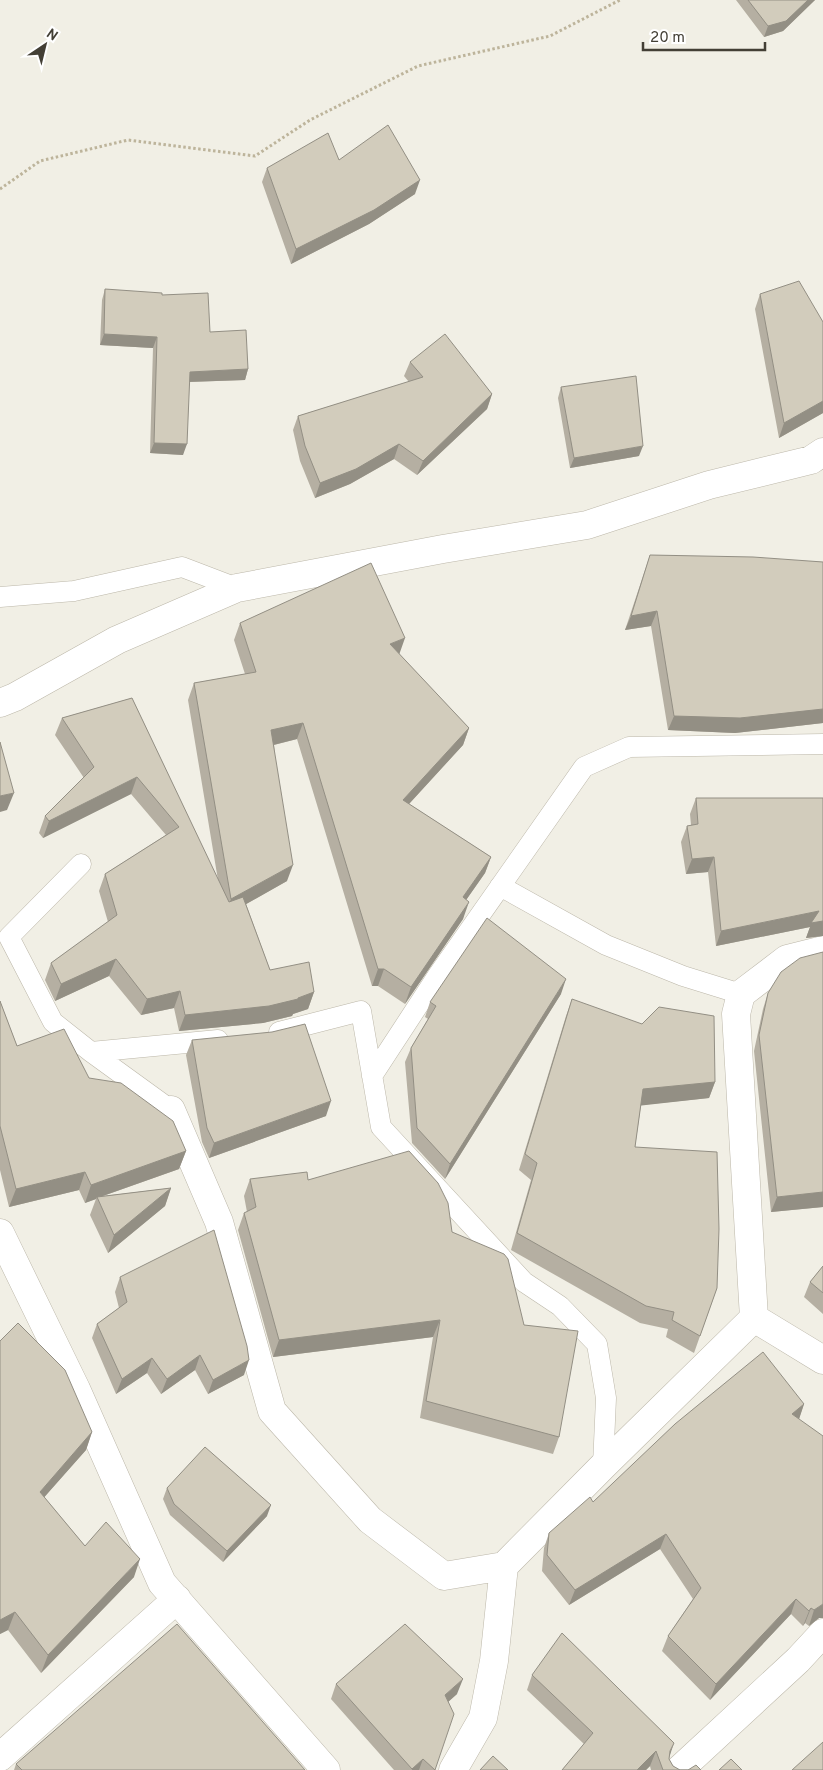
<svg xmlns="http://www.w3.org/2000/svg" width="823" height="1770" viewBox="0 0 823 1770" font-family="Overpass,sans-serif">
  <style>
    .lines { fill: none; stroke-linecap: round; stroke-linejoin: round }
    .service-casing { stroke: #bcb7a9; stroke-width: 21 }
    .minor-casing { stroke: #bcb7a9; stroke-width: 29 }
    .path { stroke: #bdb49b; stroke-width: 3; stroke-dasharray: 2.5 2.5; stroke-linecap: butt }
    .service { stroke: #fff; stroke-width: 20 }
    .minor { stroke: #fff; stroke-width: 28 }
    .wall { fill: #b5afa2 }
    .shaded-wall { fill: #938f84 }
    .building { fill: #d2ccbc; stroke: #938f84 }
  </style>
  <rect width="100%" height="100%" fill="#f1efe5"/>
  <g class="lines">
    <g class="service-casing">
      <path id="service" d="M 0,597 L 74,591 L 182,567 L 237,588
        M 81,864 L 9,937 L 53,1022 L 91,1052
        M 500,886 L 606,945 L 683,976 L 741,994
        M 279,1032 L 361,1011 L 381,1127 L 524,1282 L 560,1306 L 597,1344 L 606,1398 L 603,1466
        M 372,1076 L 438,975 L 584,767 L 629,747 L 823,744
        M 171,1110 L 91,1052 L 218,1040"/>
    </g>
    <g class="minor-casing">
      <path id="minor" d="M 0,703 L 15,697 L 117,640 L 237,588 L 443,549 L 587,525 L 709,485 L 811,460 L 823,452
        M 171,1110 L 219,1222 L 272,1411 L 370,1520 L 444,1576 L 504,1566
        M 0,1233 L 76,1389 L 162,1583 L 326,1770
        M 754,1318 L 823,1360
        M 0,1757 L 177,1599
        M 453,1770 L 483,1718 L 494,1661 L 504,1566 L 603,1466 L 754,1318 L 736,1014 L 741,994 L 787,959 L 823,950
        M 679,1770 L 798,1660 L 823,1633"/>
    </g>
    <path class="path" d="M 0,189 L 40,161 L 128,140 L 255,156 L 310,120 L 418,66 L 550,36 L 620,0"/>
    <use href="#service" class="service"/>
    <use href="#minor" class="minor"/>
  </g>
  <path class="wall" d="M 736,0 L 815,0 L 783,31 L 764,37 Z
    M 339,160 L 415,194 L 369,224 L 291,264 L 262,182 L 267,168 Z
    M 105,289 L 162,295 L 210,332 L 248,369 L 245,380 L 189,382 L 183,455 L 150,453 L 153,348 L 100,345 L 102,300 Z
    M 760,294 L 823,322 L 823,413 L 779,438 L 755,309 Z
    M 410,362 L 492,394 L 487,409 L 417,475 L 394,459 L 350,484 L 315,498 L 300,461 L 293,430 L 298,416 L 409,382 L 404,376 Z
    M 561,387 L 639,456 L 570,468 L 558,398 Z
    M 650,555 L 823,562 L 823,723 L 735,733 L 668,730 L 651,626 L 625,630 Z
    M 240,623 L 399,654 L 469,728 L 463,745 L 409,804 L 491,857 L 485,873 L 466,900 L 463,919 L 405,1004 L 378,986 L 372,986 L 297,739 L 274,745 L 287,881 L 246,904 L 270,970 L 314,992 L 308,1009 L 293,1014 L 292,1016 L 263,1023 L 179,1031 L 174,1008 L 141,1015 L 109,976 L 55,1001 L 45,980 L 51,963 L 108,922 L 99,891 L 105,874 L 166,835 L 131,794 L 43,838 L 39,833 L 45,816 L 84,778 L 55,735 L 62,718 L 132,698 L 218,880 L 188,700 L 194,683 L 245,674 L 234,640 Z
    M 696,798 L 823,798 L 823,936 L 806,938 L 810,927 L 716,946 L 708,872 L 686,874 L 681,842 L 687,826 L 691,825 L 690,814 Z
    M 823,952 L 823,1207 L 771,1212 L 754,1051 L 763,1009 L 768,993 Z
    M 561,994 L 445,1179 L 412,1143 L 405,1062 L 411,1048 L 428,1019 L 425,1017 L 430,1002 Z
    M 572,999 L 715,1082 L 709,1098 L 641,1105 L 635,1147 L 717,1288 L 694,1353 L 666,1337 L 668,1329 L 640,1323 L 511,1250 L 531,1180 L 519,1170 L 566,1016 Z
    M 0,1001 L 17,1046 L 89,1078 L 186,1151 L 179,1169 L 103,1196 L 171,1188 L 165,1206 L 108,1253 L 90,1215 L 96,1199 L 85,1203 L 79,1190 L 9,1207 L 0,1170 Z
    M 192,1040 L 326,1116 L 209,1158 L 202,1142 L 186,1055 Z
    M 250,1179 L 308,1180 L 452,1232 L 524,1325 L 559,1437 L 553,1454 L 420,1418 L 433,1337 L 273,1357 L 238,1230 L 244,1213 L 247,1212 L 244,1196 Z
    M 823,1266 L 823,1314 L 804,1297 L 810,1282 Z
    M 120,1277 L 244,1375 L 208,1394 L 195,1370 L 161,1394 L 147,1373 L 116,1394 L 92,1338 L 97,1324 L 119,1308 L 115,1292 Z
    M 0,1341 L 92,1432 L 86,1450 L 44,1497 L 85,1546 L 134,1577 L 41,1673 L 8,1630 L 0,1634 Z
    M 804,1404 L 799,1419 L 819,1618 L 809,1626 L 805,1623 L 803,1626 L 791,1614 L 710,1700 L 662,1651 L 668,1636 L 693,1599 L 660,1549 L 569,1605 L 542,1571 L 544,1548 L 549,1533 L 593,1502 Z
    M 167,1488 L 267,1516 L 223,1562 L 170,1515 L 163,1499 Z
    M 532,1675 L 669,1756 L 669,1759 L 673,1766 L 680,1770 L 701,1770 L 651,1770 L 650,1766 L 646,1770 L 562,1770 L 584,1744 L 527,1690 Z
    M 336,1684 L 457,1694 L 448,1702 L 435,1770 L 394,1770 L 331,1699 Z
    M 16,1764 L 305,1770 L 14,1770 Z"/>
  <path class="shaded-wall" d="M 808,0 L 815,0 L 783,31 L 764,37 L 768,26 Z
    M 420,180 L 415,194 L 369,224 L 291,264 L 296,249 Z
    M 104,334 L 157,337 L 153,348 L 100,345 Z
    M 248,369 L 245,380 L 186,382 L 190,372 Z
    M 492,394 L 487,409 L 417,475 L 423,461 Z
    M 823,401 L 823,413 L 779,438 L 784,423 Z
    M 154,443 L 187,444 L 183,455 L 150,453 Z
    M 399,444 L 394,459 L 350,484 L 315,498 L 320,483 Z
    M 643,446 L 639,456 L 570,468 L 574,458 Z
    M 657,611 L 651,626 L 625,630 L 631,616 Z
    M 405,638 L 399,655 L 390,644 Z
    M 823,709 L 823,723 L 735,733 L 668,730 L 674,716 Z
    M 303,723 L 297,739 L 265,747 L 271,730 Z
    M 469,728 L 463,745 L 397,817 L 403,800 Z
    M 137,777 L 131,794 L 43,838 L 49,821 Z
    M 14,793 L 7,810 L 0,812 L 0,796 Z
    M 491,857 L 485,873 L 457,913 L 463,897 Z
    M 714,857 L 708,872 L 686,874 L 692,859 Z
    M 293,865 L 287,881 L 225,916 L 231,899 Z
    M 469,902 L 463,919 L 405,1004 L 411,987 Z
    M 819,911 L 823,921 L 823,936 L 806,938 L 810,927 L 716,946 L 721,931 Z
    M 116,959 L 109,976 L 55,1001 L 61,984 Z
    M 378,969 L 384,969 L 378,986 L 372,986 Z
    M 566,979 L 561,994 L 445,1179 L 450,1164 Z
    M 180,991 L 174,1008 L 141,1015 L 147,999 Z
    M 314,992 L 308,1009 L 293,1014 L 292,1016 L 263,1023 L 179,1031 L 185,1015 L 298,998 Z
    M 715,1082 L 709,1098 L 637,1106 L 643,1089 Z
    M 331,1101 L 326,1116 L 209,1158 L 214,1143 Z
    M 186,1151 L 179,1169 L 97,1198 L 97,1197 L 96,1199 L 85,1203 L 91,1185 Z
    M 85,1172 L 79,1190 L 9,1207 L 16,1189 Z
    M 171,1188 L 165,1206 L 108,1253 L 114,1235 Z
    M 823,1192 L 823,1207 L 771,1212 L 777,1197 Z
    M 440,1320 L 433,1337 L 273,1357 L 279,1340 Z
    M 200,1355 L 195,1370 L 161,1394 L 167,1379 Z
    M 152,1358 L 147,1373 L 116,1394 L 122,1379 Z
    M 249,1360 L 244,1375 L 208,1394 L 213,1380 Z
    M 804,1404 L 799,1419 L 792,1414 Z
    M 92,1432 L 86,1450 L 33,1510 L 40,1492 Z
    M 271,1505 L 267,1516 L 223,1562 L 227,1551 Z
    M 666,1534 L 660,1549 L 569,1605 L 575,1590 Z
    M 140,1559 L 134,1577 L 41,1673 L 48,1655 Z
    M 796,1599 L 791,1614 L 710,1700 L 716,1684 Z
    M 823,1604 L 823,1618 L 819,1618 L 809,1626 L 814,1610 Z
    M 811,1608 L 805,1623 L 803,1626 L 809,1611 Z
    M 15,1612 L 8,1630 L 0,1634 L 0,1620 Z
    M 463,1679 L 457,1694 L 439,1710 L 445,1695 Z
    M 674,1743 L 669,1758 L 670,1751 Z
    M 656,1751 L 650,1766 L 646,1770 L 637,1770 Z
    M 423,1759 L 419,1770 L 412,1770 L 412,1769 Z"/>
  <path class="building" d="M 748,0 L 808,0 L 786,21 L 768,26 Z
    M 388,125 L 420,180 L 374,210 L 296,249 L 267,168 L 328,133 L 339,160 Z
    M 799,281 L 823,322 L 823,401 L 784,423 L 760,294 Z
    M 105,289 L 162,293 L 162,295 L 208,293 L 210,332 L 246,330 L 248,369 L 190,372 L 187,444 L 154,443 L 157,337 L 104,334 Z
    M 445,334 L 492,394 L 423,461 L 399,444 L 356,469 L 320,483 L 305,446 L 298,416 L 423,377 L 410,362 Z
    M 636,376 L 643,446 L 574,458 L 561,387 Z
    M 650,555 L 753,557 L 823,562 L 823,709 L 740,718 L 674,716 L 657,611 L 631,616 Z
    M 371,563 L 405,638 L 390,644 L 469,728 L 403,800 L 491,857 L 463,897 L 469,902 L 411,987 L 384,969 L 378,969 L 303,723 L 271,730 L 293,865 L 231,899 L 194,683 L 256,672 L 240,623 Z
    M 132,698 L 229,902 L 243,897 L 270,970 L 309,962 L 314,992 L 298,998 L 298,999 L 269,1006 L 185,1015 L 180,991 L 147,999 L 116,959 L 61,984 L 51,963 L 117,915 L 105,874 L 179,827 L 137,777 L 49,821 L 45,816 L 94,767 L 62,718 Z
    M 0,742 L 14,793 L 0,796 Z
    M 696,798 L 823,798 L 823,921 L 811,923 L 819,911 L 721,931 L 714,857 L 692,859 L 687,826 L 698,824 Z
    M 487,918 L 566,979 L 450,1164 L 417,1128 L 411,1048 L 436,1006 L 430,1002 Z
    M 823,952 L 823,1192 L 777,1197 L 759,1035 L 768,993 L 781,972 L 800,958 Z
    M 572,999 L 642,1024 L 659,1007 L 714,1016 L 715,1082 L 643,1089 L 635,1147 L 717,1152 L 719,1229 L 717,1288 L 700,1336 L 672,1320 L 674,1312 L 646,1306 L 517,1233 L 537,1163 L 525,1154 Z
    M 0,1001 L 17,1046 L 64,1029 L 89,1078 L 121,1083 L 173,1121 L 186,1151 L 91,1185 L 85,1172 L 16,1189 L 0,1126 Z
    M 305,1024 L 331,1101 L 214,1143 L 207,1128 L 192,1040 L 272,1032 Z
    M 409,1151 L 438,1183 L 448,1203 L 452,1232 L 504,1254 L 508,1259 L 524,1325 L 578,1331 L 559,1437 L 426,1401 L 440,1320 L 279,1340 L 244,1213 L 256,1207 L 250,1179 L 307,1172 L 308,1180 Z
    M 171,1188 L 114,1235 L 97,1197 Z
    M 214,1230 L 247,1346 L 249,1360 L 213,1380 L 200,1355 L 167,1379 L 152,1358 L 122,1379 L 97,1324 L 127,1302 L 120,1277 Z
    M 823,1266 L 823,1293 L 810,1282 Z
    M 18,1323 L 65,1370 L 92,1432 L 40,1492 L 85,1546 L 106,1522 L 140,1559 L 48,1655 L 15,1612 L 0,1620 L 0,1341 Z
    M 763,1352 L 804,1404 L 792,1414 L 823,1436 L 823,1604 L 814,1610 L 811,1608 L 809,1611 L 796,1599 L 716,1684 L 668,1636 L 701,1588 L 666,1534 L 575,1590 L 547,1555 L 549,1533 L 590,1497 L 593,1502 L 675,1424 Z
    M 205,1447 L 271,1505 L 227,1551 L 174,1504 L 167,1488 Z
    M 177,1624 L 305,1770 L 22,1770 L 16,1764 Z
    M 405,1624 L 463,1679 L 445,1695 L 454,1714 L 435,1770 L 423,1759 L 412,1769 L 336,1684 Z
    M 562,1633 L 674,1743 L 670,1751 L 669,1759 L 673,1766 L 680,1770 L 688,1770 L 696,1765 L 701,1770 L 663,1770 L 656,1751 L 637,1770 L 562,1770 L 593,1733 L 532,1675 Z
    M 823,1742 L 823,1770 L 792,1770 Z
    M 493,1756 L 508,1770 L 480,1770 Z
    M 731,1759 L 742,1770 L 719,1770 Z"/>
  <g transform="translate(45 45) rotate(35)" stroke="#ffffff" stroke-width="4" paint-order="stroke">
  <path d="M0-4L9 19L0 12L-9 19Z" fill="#433f35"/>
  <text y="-8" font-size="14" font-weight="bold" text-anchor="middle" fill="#433f35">N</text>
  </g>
  <path d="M643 42v8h122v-8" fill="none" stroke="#433f35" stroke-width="2.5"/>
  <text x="650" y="42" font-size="15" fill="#433f35" stroke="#ffffff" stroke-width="4" paint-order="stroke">20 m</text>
</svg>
